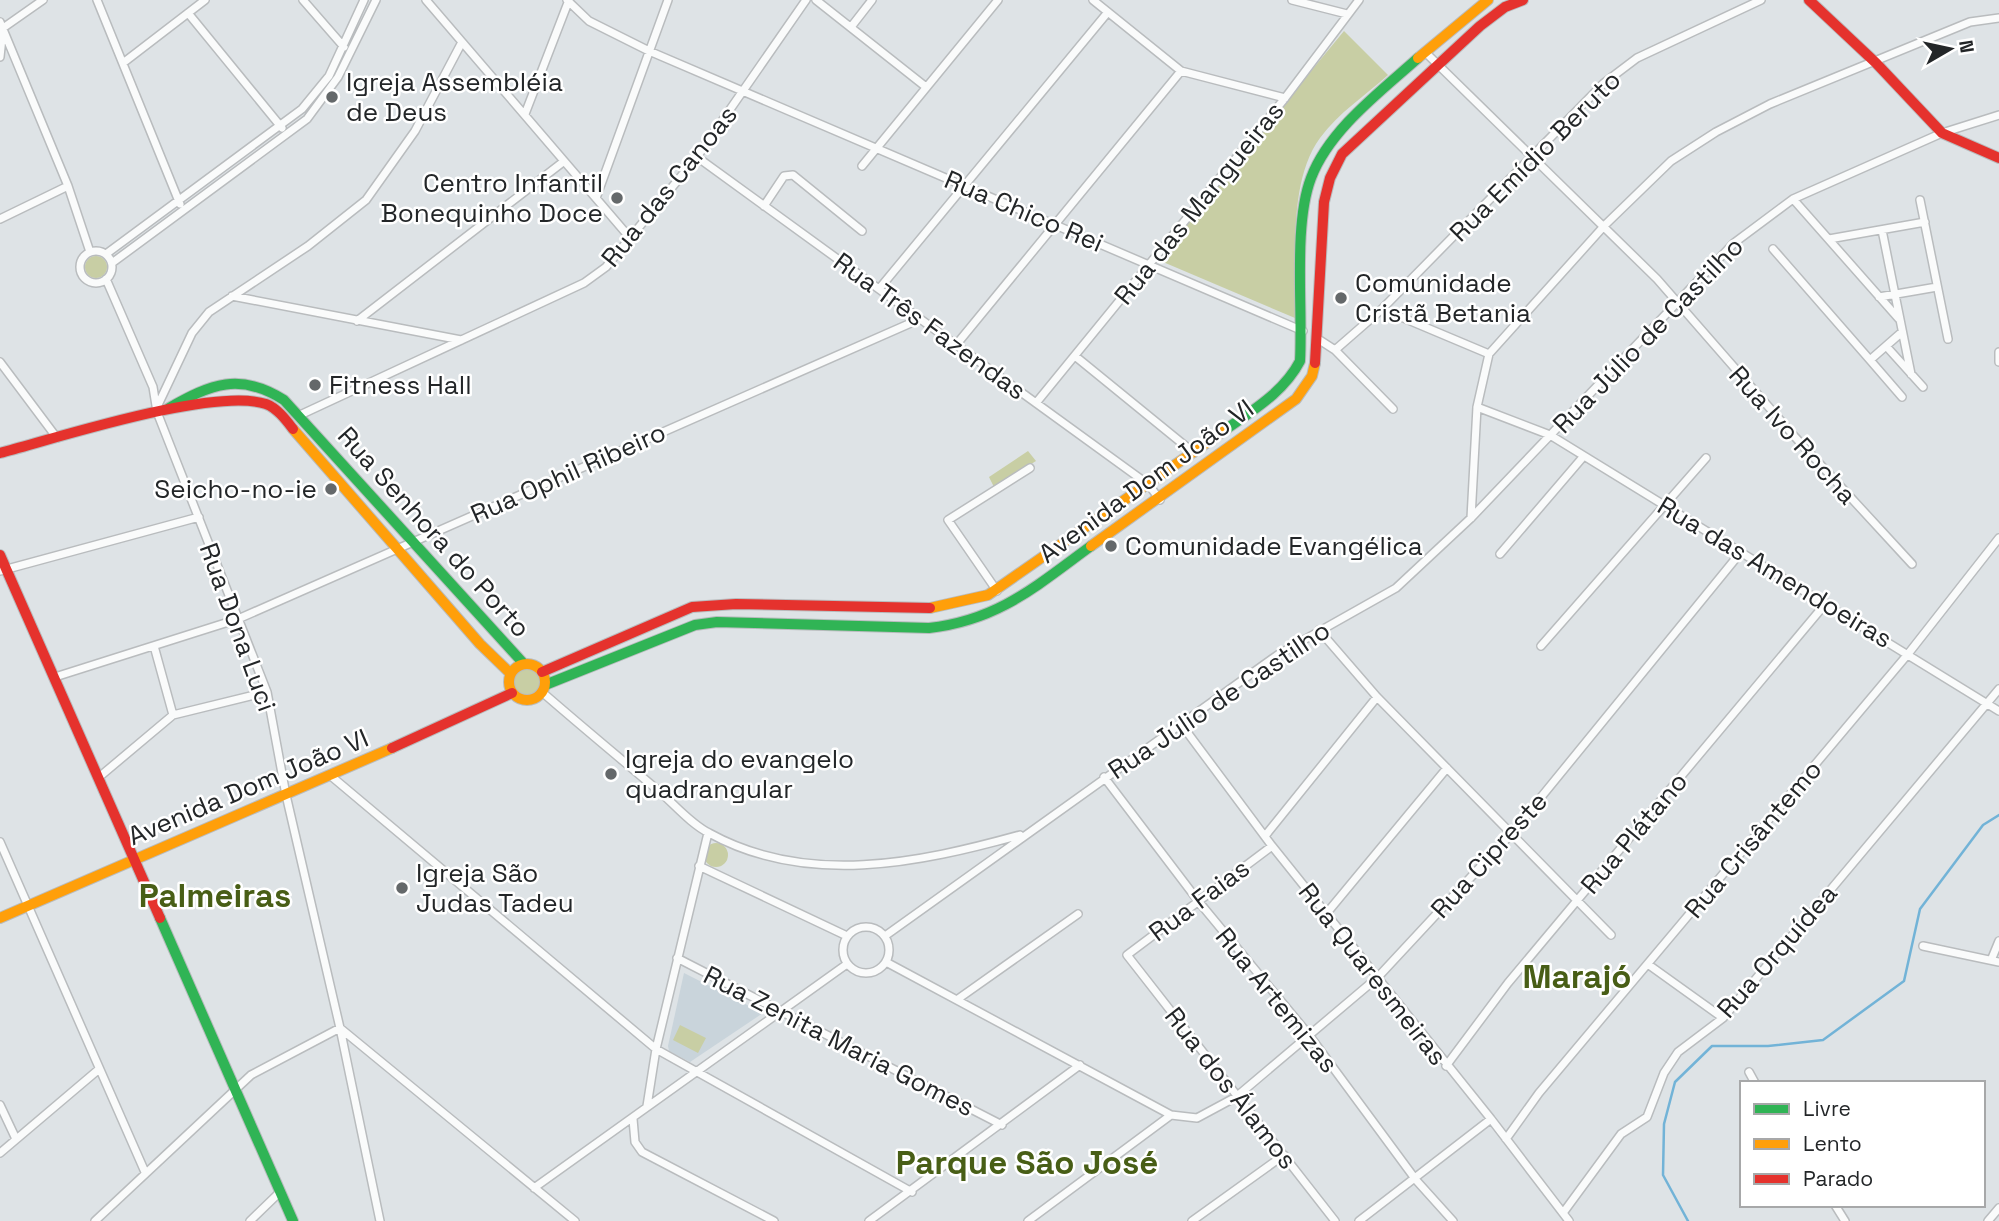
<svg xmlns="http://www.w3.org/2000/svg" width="1999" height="1221" viewBox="0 0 1999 1221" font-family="'Space Grotesk',sans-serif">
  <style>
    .built { fill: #c9d4db }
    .green { fill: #c8cea4 }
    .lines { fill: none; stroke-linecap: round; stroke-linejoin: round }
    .stream { stroke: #72b3d7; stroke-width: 2.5 }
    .street-casing { stroke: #b9bcbe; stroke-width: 10 }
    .fast-casing { stroke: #b9bcbe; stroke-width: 12 }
    .slow-casing { stroke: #b9bcbe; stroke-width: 12 }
    .jam-casing { stroke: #b9bcbe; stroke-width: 12 }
    .street { stroke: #fafbfb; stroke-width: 7 }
    .fast { stroke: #30b455; stroke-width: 10 }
    .slow { stroke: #ff9f0a; stroke-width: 10 }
    .jam { stroke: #e5322d; stroke-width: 10 }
    .poi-dot { fill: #64686a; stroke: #fff; stroke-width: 2.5 }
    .labels { text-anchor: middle; stroke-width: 5; stroke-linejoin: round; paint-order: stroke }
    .poi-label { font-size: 26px; fill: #232628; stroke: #fff; text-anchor: start }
    .street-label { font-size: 26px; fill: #232628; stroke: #fff }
    .district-label { font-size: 33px; font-weight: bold; fill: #485e16; stroke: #fff }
  </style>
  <rect width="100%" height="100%" fill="#dee3e6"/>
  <path class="built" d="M 684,973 L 763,1013 L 690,1062 L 669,1051 L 668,1046 Z"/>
  <path class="green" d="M 1344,31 L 1388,75 C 1366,95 1338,113 1320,138 C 1287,183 1297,263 1295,318 L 1156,259 Z
    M85 267a11 11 0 1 1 22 0a11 11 0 1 1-22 0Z
    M 1028,451 L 1036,461 L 994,487 L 989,477 Z
    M511 682a15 15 0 1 1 30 0a15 15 0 1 1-30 0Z
    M704 855a12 12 0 1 1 24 0a12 12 0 1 1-24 0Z
    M 680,1025 L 706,1038 L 698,1053 L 673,1040 Z"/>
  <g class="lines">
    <path class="stream" d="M 1688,1221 L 1663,1175 L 1664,1124 L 1675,1082 L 1712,1046 L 1768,1046 L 1823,1040 L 1904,981 L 1920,909 L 1983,825 L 1999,815"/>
    <g class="street-casing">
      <path id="street" d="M 97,0 L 180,204
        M 303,0 L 344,47
        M 426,0 L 631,239
        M 567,0 L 589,21 L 649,51 L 1303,331
        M 816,0 L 926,87
        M 1093,0 L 1181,71 L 1285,98
        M 1292,0 L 1347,14
        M 188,13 L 282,128
        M 0,22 L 68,186 L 90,252
        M 851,27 L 872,0
        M 1426,53 L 1657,279 L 1795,437 L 1912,564
        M 0,57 L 3,28 L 43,0
        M 123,63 L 205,0
        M 525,114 L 569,0
        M 697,157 L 1149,485 L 1160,500
        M 862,166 L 998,0
        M 596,198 L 668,0
        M 1793,199 L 1899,319
        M 1920,200 L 1948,339
        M 764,206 L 784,176 L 793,175 L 862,231
        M 0,219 L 68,186
        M 1882,230 L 1911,374
        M 1829,239 L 1925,222
        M 1773,249 L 1870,360
        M80 267a16 16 0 1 1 32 0a16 16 0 1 1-32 0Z
        M 106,254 L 302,109 L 329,76 L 364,0
        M 112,263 L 307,119 L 338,77 L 376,0
        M 106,279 L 153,387 L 157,412 L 267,692 L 286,795 L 340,1028 L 380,1221
        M 879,289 L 1108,12
        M 232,296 L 461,340
        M 1879,297 L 1937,287
        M 1382,309 L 1489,354
        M 357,321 L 563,162
        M 1902,332 L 1870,360 L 1902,397
        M 1318,339 L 1335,350 L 1393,409
        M 956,345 L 1181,71
        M 1886,346 L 1923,387
        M 1335,350 L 1382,309 L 1604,83 L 1637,58 L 1761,0
        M 1999,352 L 1999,362
        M 1075,356 L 1194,453
        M 0,362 L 57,438
        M 1036,403 L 1285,98 L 1359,0
        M 157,407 L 192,333 L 209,312 L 308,246 L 366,200 L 415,131 L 462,42
        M 1477,407 L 1550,435 L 1999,711
        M 300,415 L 584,283 L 606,267 L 697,157 L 806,0
        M 1471,518 L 1477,407 L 1489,354 L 1605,225 L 1671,161 L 1716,132 L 1770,104 L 1970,22 L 1999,18
        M 1500,554 L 1583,457
        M 0,571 L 199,517
        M 997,591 L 948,520 L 1030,468
        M 1319,630 L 1377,697 L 1611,935
        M 154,646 L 173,715
        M 1541,646 L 1706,458
        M 55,677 L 238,619 L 920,319
        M 542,692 C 581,726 621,759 660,792 C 675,805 691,824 709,833 C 807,887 919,863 1020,835
        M 1181,724 L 1272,846 L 1491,1119 L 1569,1221
        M 331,776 L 656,1049 L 912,1192
        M 1104,777 L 1199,902 L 1309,1035 L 1416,1180 L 1453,1221
        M 98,778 L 173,715 L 267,692
        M 1265,836 L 1377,697
        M 0,842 L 145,1172
        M 1272,846 L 1127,955 L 1335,1221
        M 699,866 L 847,936
        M 1326,914 L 1447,768
        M843 950a23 23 0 1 1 46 0a23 23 0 1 1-46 0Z
        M 885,936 L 1279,654 L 1396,588 L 1471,518 L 1734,243 L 1793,199 L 1942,133 L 1999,115
        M 1923,946 L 1999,962
        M 677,958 L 1002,1125
        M 1992,958 L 1999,941
        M 886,962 L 1171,1115 L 1197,1118 L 1236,1097 L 1378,977 L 1511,834 L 1741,552
        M 1649,965 L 1723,1018
        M 958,999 L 1078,914
        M 1446,1066 L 1508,983 L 1826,603
        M 1749,1072 L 1755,1083
        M 0,1105 L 16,1139
        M 647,1106 L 656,1049 L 708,833
        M 633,1119 L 635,1142 L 642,1152 L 774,1221
        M 1506,1139 L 1539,1093 L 1908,654 L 1999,538
        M 0,1153 L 98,1070
        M 534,1188 L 847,964
        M 1835,1205 L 1845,1221
        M 1563,1213 L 1621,1134 L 1647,1117 L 1664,1073 L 1678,1052 L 1723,1018 L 1999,689
        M 95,1221 L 251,1075 L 340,1028 L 575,1221
        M 250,1221 L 280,1192
        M 869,1221 L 1080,1065
        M 1028,1221 L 1171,1115
        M 1192,1221 L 1284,1155
        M 1359,1221 L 1491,1119
        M 1988,1221 L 1999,1208"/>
    </g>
    <g class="fast-casing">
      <path id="fast" d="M 169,408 C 211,384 240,372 284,400 L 524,664
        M 1225,430 C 1253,410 1284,392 1300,361 C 1303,309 1293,225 1311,178 C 1329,130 1380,92 1418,58
        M 545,685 L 695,625 L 717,622 L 929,628 C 999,620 1036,586 1091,546
        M 160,918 L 293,1221"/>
    </g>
    <g class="slow-casing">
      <path id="slow" d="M 1418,58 L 1488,0
        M 293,429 L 480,644 L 511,674
        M 1091,546 L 1296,399 L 1312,376 L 1315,363
        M 930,608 L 988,595 L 1225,430
        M509 682a18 18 0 1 1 36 0a18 18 0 1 1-36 0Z
        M 0,918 L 392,748"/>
    </g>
    <g class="jam-casing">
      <path id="jam" d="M 1809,0 L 1876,63 L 1942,133 L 1999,158
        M 1315,363 L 1324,202 L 1330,178 L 1342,154 L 1480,26 L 1505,7 L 1523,0
        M 0,453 C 57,438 214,387 266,404 C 277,408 286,420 293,429
        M 0,555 L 160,918
        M 542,672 L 692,607 L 736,604 L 930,608
        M 392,748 L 512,693"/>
    </g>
    <use href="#street" class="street"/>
    <use href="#fast" class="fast"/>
    <use href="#slow" class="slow"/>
    <use href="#jam" class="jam"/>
  </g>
  <g class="poi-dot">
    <circle cx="332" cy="97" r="7"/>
    <circle cx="617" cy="198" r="7"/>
    <circle cx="1341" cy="298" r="7"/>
    <circle cx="315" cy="385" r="7"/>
    <circle cx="331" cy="489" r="7"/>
    <circle cx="1111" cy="546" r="7"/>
    <circle cx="611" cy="774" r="7"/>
    <circle cx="402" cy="888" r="7"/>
  </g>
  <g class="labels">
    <g class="poi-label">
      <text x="346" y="91">Igreja Assembléia<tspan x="346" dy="30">de Deus</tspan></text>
      <text x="603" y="192" text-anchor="end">Centro Infantil<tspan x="603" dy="30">Bonequinho Doce</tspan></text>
      <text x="1355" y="292">Comunidade<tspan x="1355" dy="30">Cristã Betania</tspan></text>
      <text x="329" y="394">Fitness Hall</text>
      <text x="317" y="498" text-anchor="end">Seicho-no-ie</text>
      <text x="1125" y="555">Comunidade Evangélica</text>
      <text x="625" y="768">Igreja do evangelo<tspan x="625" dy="30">quadrangular</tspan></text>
      <text x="416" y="882">Igreja São<tspan x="416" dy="30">Judas Tadeu</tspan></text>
    </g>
    <g class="street-label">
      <text transform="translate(1535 156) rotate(-45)" y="9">Rua Emídio Beruto</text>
      <text transform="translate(669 186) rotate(-51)" y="9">Rua das Canoas</text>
      <text transform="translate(1199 203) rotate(-51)" y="9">Rua das Mangueiras</text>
      <text transform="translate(1024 211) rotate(23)" y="9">Rua Chico Rei</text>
      <text transform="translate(930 326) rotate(36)" y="9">Rua Três Fazendas</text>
      <text transform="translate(1648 335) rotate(-46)" y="9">Rua Júlio de Castilho</text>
      <text transform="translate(1793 435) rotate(48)" y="9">Rua Ivo Rocha</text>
      <text transform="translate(568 473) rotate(-24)" y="9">Rua Ophil Ribeiro</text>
      <text transform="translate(1146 481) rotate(-36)" y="9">Avenida Dom João VI</text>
      <text transform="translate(434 532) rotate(48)" y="9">Rua Senhora do Porto</text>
      <text transform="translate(1775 572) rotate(31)" y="9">Rua das Amendoeiras</text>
      <text transform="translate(238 627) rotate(70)" y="9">Rua Dona Luci</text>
      <text transform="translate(1219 700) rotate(-34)" y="9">Rua Júlio de Castilho</text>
      <text transform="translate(248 787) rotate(-23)" y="9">Avenida Dom João VI</text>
      <text transform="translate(1634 833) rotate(-50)" y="9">Rua Plátano</text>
      <text transform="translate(1753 839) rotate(-50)" y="9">Rua Crisântemo</text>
      <text transform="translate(1489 855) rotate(-48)" y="9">Rua Cipreste</text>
      <text transform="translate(1199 900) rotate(-37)" y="9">Rua Faias</text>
      <text transform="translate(1777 951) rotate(-49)" y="9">Rua Orquídea</text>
      <text transform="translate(1373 974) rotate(52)" y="9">Rua Quaresmeiras</text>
      <text transform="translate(1277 1000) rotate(51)" y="9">Rua Artemizas</text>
      <text transform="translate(839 1041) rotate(27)" y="9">Rua Zenita Maria Gomes</text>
      <text transform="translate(1231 1088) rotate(52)" y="9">Rua dos Álamos</text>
    </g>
    <g class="district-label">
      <text x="215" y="907">Palmeiras</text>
      <text x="1577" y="988">Marajó</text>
      <text x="1027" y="1174">Parque São José</text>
    </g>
  </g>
  <rect x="1740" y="1081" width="245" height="126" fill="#ffffff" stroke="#a7a8a9" stroke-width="2"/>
  <rect x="1754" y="1104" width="35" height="10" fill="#30b455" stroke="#a7a8a9" stroke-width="2"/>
  <text x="1803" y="1116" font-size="21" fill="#232628">Livre</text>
  <rect x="1754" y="1139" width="35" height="10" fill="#ff9f0a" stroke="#a7a8a9" stroke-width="2"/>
  <text x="1803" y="1151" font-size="21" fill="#232628">Lento</text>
  <rect x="1754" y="1174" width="35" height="10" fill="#e5322d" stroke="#a7a8a9" stroke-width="2"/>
  <text x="1803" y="1186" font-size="21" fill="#232628">Parado</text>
  <g transform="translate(1950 49) rotate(81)" stroke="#ffffff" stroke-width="5" paint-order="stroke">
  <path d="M0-5L12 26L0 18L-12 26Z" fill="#232628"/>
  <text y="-10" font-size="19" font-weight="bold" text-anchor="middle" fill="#232628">N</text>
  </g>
</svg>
